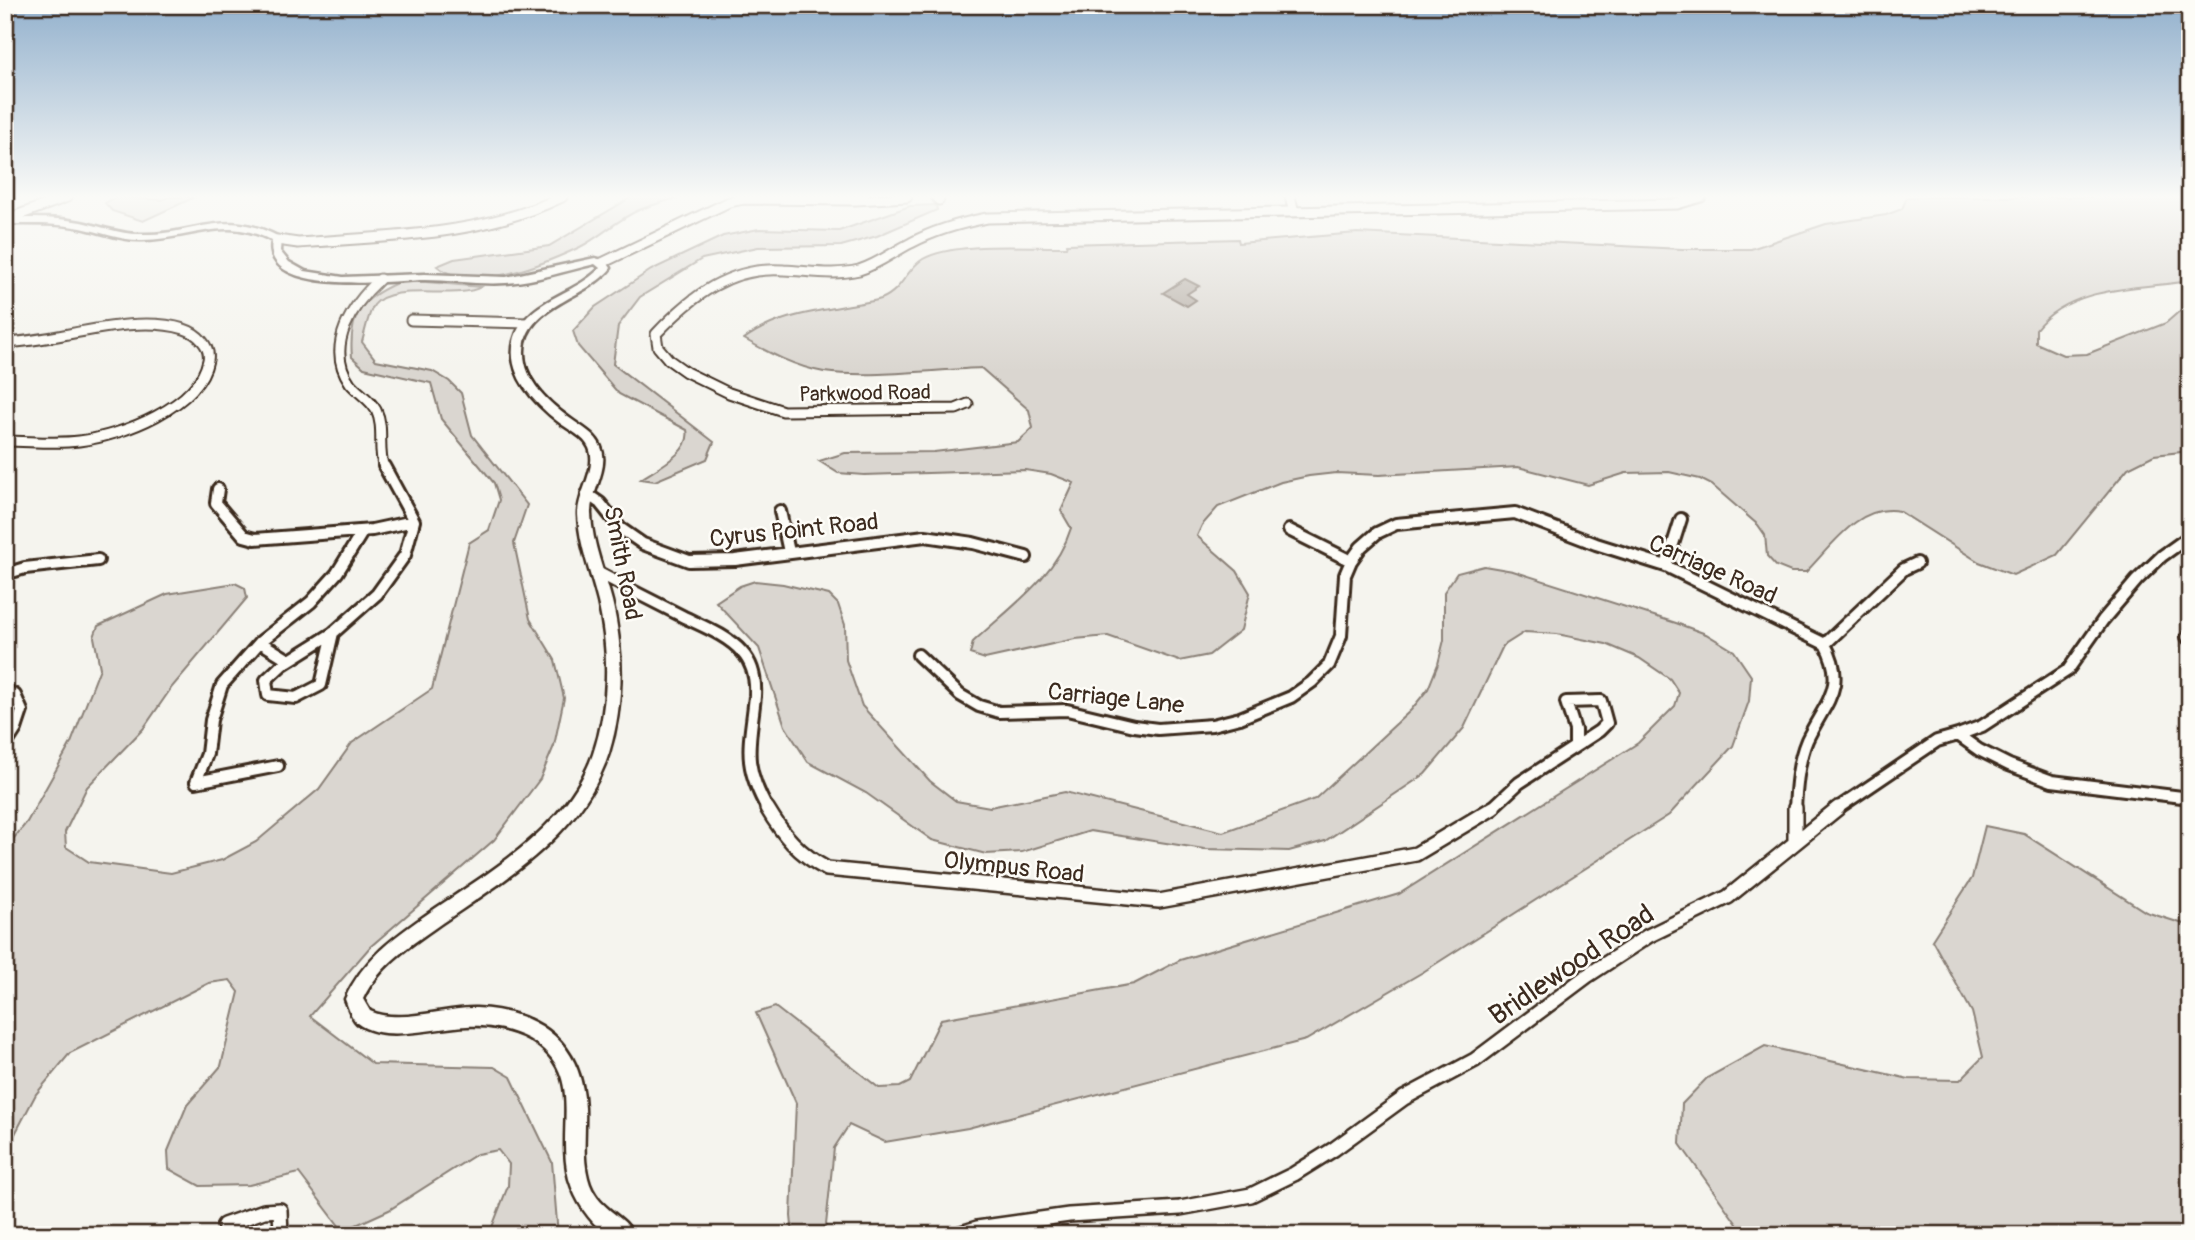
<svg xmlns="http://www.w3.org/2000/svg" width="2195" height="1240" viewBox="0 0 2195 1240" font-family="Pangolin,sans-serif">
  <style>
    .green { fill: #dad6d0; stroke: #8a8077; stroke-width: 2 }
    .water { fill: #b4aca4; stroke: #84786e; stroke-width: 2 }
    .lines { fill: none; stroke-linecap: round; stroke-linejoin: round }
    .street-far2-casing { stroke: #3b2a1e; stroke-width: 13 }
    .street-far1-casing { stroke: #3b2a1e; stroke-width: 16 }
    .street-casing { stroke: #3b2a1e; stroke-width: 18 }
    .secondary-casing { stroke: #3b2a1e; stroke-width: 5 }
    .street-far2 { stroke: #fdfcf7; stroke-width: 9 }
    .street-far1 { stroke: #fdfcf7; stroke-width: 10 }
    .street { stroke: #fdfcf7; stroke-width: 13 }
    .secondary { fill: #fdfcf7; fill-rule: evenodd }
    .labels { text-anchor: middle; stroke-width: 5; stroke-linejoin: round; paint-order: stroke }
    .far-street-label { font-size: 21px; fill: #3b2a1e; stroke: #fdfcf7 }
    .street-label { font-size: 24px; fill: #3b2a1e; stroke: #fdfcf7 }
    .near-street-label { font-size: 28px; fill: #3b2a1e; stroke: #fdfcf7 }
  </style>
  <rect width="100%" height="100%" fill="#f5f4ee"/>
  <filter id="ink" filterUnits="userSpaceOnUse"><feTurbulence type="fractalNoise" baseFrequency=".0143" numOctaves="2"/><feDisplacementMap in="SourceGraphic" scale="14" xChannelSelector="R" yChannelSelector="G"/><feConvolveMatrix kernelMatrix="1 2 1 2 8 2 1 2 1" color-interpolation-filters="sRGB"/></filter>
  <g filter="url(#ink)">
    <path class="green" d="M 116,197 L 162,200 L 169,197 L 195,197 L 143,221 L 112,211 L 105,203 Z
      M 632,197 L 680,197 C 666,201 652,205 639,210 C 618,219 600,237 580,247 C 544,264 472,295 437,266 L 454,259 L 549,246 Z
      M 1907,197 L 2190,197 L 2190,281 C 2139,289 2071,285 2036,329 L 2036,343 L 2063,355 L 2087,354 L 2166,323 L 2190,302 L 2190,451 L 2154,455 L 2128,468 L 2057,555 L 2013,575 L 1979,562 L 1899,511 C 1859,503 1831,547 1806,572 L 1791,572 L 1776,566 L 1767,556 L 1765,535 L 1758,525 L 1712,485 L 1700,479 L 1669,472 L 1626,473 L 1588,485 L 1518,467 L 1379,475 L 1336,473 L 1309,476 L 1281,482 L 1218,507 L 1202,525 L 1197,536 L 1237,571 L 1250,593 L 1241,630 L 1209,655 L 1179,661 L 1108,636 L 1075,639 L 985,659 L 970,654 L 973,642 C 1009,608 1056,577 1071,528 L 1061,511 L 1074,483 L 1051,474 L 1025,470 L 864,475 L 838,473 L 819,461 L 845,453 L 934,452 L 1018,442 L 1033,428 L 1029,410 L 981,368 C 934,370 869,378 824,372 C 796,367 769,353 744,339 C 776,316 812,312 850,305 C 860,303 872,302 881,299 C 903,290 906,269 923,259 C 955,241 1029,248 1066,247 L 1067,244 L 1238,239 L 1239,243 L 1357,233 L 1682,249 L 1751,249 L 1826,224 L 1886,215 L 1902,209 Z
      M 936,205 L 937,210 L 877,236 L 841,246 L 758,247 L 702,259 L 640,297 L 618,326 L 613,364 L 714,442 L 707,459 L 655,481 L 641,479 C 657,468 692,452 687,430 L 619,394 L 578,346 L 573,331 L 595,307 L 651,270 L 723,236 L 759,229 L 839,231 L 910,206 Z
      M 404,280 L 481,287 C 456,301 392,281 374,305 C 368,314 365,332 362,342 L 376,360 L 432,371 L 449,381 L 461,393 L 472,435 L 527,505 L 514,543 L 530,619 L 555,660 L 564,698 L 554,746 L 540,779 L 494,840 L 370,947 L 310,1016 L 373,1064 L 494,1067 L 511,1077 L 552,1162 L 558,1235 L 489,1235 L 508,1186 L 509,1164 L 498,1150 L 477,1154 L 389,1210 L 343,1231 L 299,1173 L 249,1185 L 200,1186 L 169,1169 L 168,1151 L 187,1105 L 221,1066 L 239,992 L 230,980 L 209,983 L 70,1053 L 36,1094 L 5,1153 L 5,849 L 27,822 L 71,743 L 100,668 L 94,637 L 98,626 L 167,594 L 235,583 L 245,588 L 247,598 L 172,687 L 143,729 L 87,787 L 65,832 L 66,847 L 89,862 L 171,873 L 222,860 L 256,842 L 319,789 L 352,743 L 432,689 L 469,543 L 489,530 L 499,500 L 494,483 L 441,419 L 431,383 L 364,368 L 352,357 C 348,311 364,296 404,280 Z
      M 1484,566 L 1513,571 L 1676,623 L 1706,634 L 1734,651 L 1751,676 L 1749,701 L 1733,746 L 1669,815 L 1423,972 L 1306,1040 L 968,1128 L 885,1142 L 849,1125 L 834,1148 L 826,1225 L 820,1235 L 793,1235 L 791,1216 L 796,1103 L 756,1013 L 775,1007 L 879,1088 L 900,1087 L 910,1082 L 941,1019 L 1134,984 L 1180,960 L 1399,894 L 1638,743 L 1675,706 L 1679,693 L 1670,679 L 1639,658 L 1606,644 L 1557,634 L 1525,632 L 1503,646 L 1464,728 L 1425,774 L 1325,841 L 1289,851 L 1204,849 L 1090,831 L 1022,852 L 986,854 L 932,840 L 866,793 L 808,762 L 785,726 L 759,648 L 716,602 L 740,586 L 755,581 L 783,584 L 829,595 L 838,604 L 845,625 L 846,660 L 862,706 L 930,781 L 956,801 L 990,807 L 1065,792 L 1223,832 L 1315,799 L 1411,710 L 1428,689 L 1438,664 L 1444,640 L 1444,592 L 1457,573 Z
      M 1985,826 L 2024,834 L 2146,912 L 2190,926 L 2190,1235 L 1738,1235 L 1737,1224 L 1680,1144 L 1682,1104 L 1707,1078 L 1765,1046 L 1909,1079 L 1960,1080 L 1983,1057 L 1972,1012 L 1932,940 L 1972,878 Z"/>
    <path class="water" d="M 1185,279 L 1199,286 L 1187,294 L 1196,300 L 1187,306 L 1163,293 Z"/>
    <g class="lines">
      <g class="street-far2-casing">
        <path id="street-far2" d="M 936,197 L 939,200
          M 1290,197 L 1294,212
          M 5,220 L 67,197
          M 277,240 L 298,243 C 388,236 479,237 562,197
          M 602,263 L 729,202 L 744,199 L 855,200 L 907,197
          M 380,279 C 353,304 324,346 350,383 C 358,393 370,399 376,410 C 385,428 377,449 384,468
          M 411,320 L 527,323
          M 5,343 C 60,341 131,313 184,329 C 197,333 211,346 208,360 C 199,407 121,436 79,441 C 55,444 30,441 5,441
          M 968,404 L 956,409 L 783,411 L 729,393 L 686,372 L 669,360 L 658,347 L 656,334 C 692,296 730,266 784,270 C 809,271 834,276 859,270 C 878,264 893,252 911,243 C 935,230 961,223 987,218 L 1677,204 L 1701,197"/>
      </g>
      <g class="street-far1-casing">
        <path id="street-far1" d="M 384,466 L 414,521
          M 218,489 L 216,503 L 244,536 L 255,539 L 372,530 L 414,521
          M 587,494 L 600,503 L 620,528 L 643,544 L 689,561 L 735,560 L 925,536 L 973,543 L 1026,557
          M 780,511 L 789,552
          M 1289,530 L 1349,560
          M 1666,566 L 1681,519
          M 597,572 C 625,587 654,602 682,616 C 702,626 727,635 742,652 C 753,664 756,680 755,696 C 750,746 741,762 768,810
          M 5,574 L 25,568 L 98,560
          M 333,633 L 321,685 L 296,698 L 268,695 L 266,680 L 282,665 Z
          M 333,633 L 377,594 L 405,555 L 414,521
          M 2187,637 L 2190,640
          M 260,642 L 289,660
          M 1825,644 L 1904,569 L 1917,563
          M 918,655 L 960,695 L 979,706 L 999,712 L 1067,710 L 1134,726 L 1158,729 L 1212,725 L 1240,718 L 1291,697 L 1312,682 L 1329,665 L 1341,636 L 1345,575 L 1351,561 L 1361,547 L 1377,533 L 1396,524 L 1515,513 L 1596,544 L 1666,566 L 1825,644 C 1848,687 1825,702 1807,740 C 1798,761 1796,786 1795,810
          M 5,690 L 15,695 L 22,711 L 16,729 L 5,746
          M 1958,735 L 1982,726 L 2068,670 L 2103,620 L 2137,580 L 2162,556 L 2190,536
          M 278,766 L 196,782 L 207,754 L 211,720 L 222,685 L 260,642 L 311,602 L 337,573 L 363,531
          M 1490,810 L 1519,783 L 1599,731 L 1607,723 L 1601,701 L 1566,702 L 1575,730 L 1575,745
          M 1835,810 L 1937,741 L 1958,735 L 1979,750 L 2009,765 L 2052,781 L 2190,798"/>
      </g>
      <g class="street-casing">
        <path id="street" d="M 767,808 C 783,835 799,854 827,869 L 1159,901 L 1416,854 L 1493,808
          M 1795,808 L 1795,842
          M 224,1225 L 264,1211 L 280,1210 L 281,1235
          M 954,1235 L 977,1228 L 1069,1215 L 1180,1208 L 1251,1195 L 1294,1174 L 1334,1149 L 1404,1098 L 1475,1060 L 1587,976 L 1648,936 L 1728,897 L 1838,808"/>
      </g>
      <g class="secondary-casing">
        <path id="secondary" d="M 5,218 C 31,218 56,217 81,222 C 100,226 119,234 139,234 C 195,236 224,206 281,238 L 280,251 L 289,262 L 305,271 L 343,277 L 425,274 L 506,277 L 595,258 L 606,261 L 611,268 C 588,297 534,304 525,342 C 518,375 546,401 571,419 C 582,427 596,434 601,447 C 610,468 590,493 591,514 C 592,544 605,573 612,601 C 624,650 624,705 609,753 C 583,833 508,878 442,923 C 412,944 379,965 363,999 L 370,1011 C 399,1025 445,1007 476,1008 C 540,1011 582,1043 585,1108 C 586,1131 582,1155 588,1178 C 596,1210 625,1214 634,1235 L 607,1235 C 588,1220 576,1202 569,1179 C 555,1126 587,1073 529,1039 C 511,1029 486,1025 467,1026 C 435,1027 384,1044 357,1023 C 351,1017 348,1007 345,999 C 363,958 397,935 433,910 C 494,869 567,827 593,754 C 609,707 610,651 598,602 C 591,573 579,545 578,515 C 577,494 598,468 589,448 C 584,437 571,431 561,424 C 536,405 506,376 514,341 C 524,300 575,295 600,268 L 595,264 C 565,271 536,281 506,283 C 479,285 452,280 425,280 C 395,280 261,298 272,241 C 224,214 188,241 140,240 C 119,240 101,232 81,228 C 56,223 31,224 5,224 Z"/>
      </g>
      <use href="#street-far2" class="street-far2"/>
      <use href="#street-far1" class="street-far1"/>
      <use href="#street" class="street"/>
      <use href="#secondary" class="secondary"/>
    </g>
  </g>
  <linearGradient id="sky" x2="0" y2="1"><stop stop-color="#93b1cd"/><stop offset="0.53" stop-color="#fafaf7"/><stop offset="1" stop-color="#fafaf7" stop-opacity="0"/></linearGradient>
  <rect width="2195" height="371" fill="url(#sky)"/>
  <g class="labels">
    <g class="far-street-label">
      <text transform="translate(865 393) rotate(-1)" y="7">Parkwood Road</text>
    </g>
    <g class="street-label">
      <text transform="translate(794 530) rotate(-6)" y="8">Cyrus Point Road</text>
      <text transform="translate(623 563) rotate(79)" y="8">Smith Road</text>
      <text transform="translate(1713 569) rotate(24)" y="8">Carriage Road</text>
      <text transform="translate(1116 698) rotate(6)" y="8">Carriage Lane</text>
      <text transform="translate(1014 867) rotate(6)" y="8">Olympus Road</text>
    </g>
    <g class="near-street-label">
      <text transform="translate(1571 964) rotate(-34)" y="10">Bridlewood Road</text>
    </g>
  </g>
  <rect width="2195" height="1240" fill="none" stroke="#fdfcf7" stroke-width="28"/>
  <rect x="14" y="14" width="2167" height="1212" fill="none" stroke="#3b2a1e" stroke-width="2.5" filter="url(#ink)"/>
</svg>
